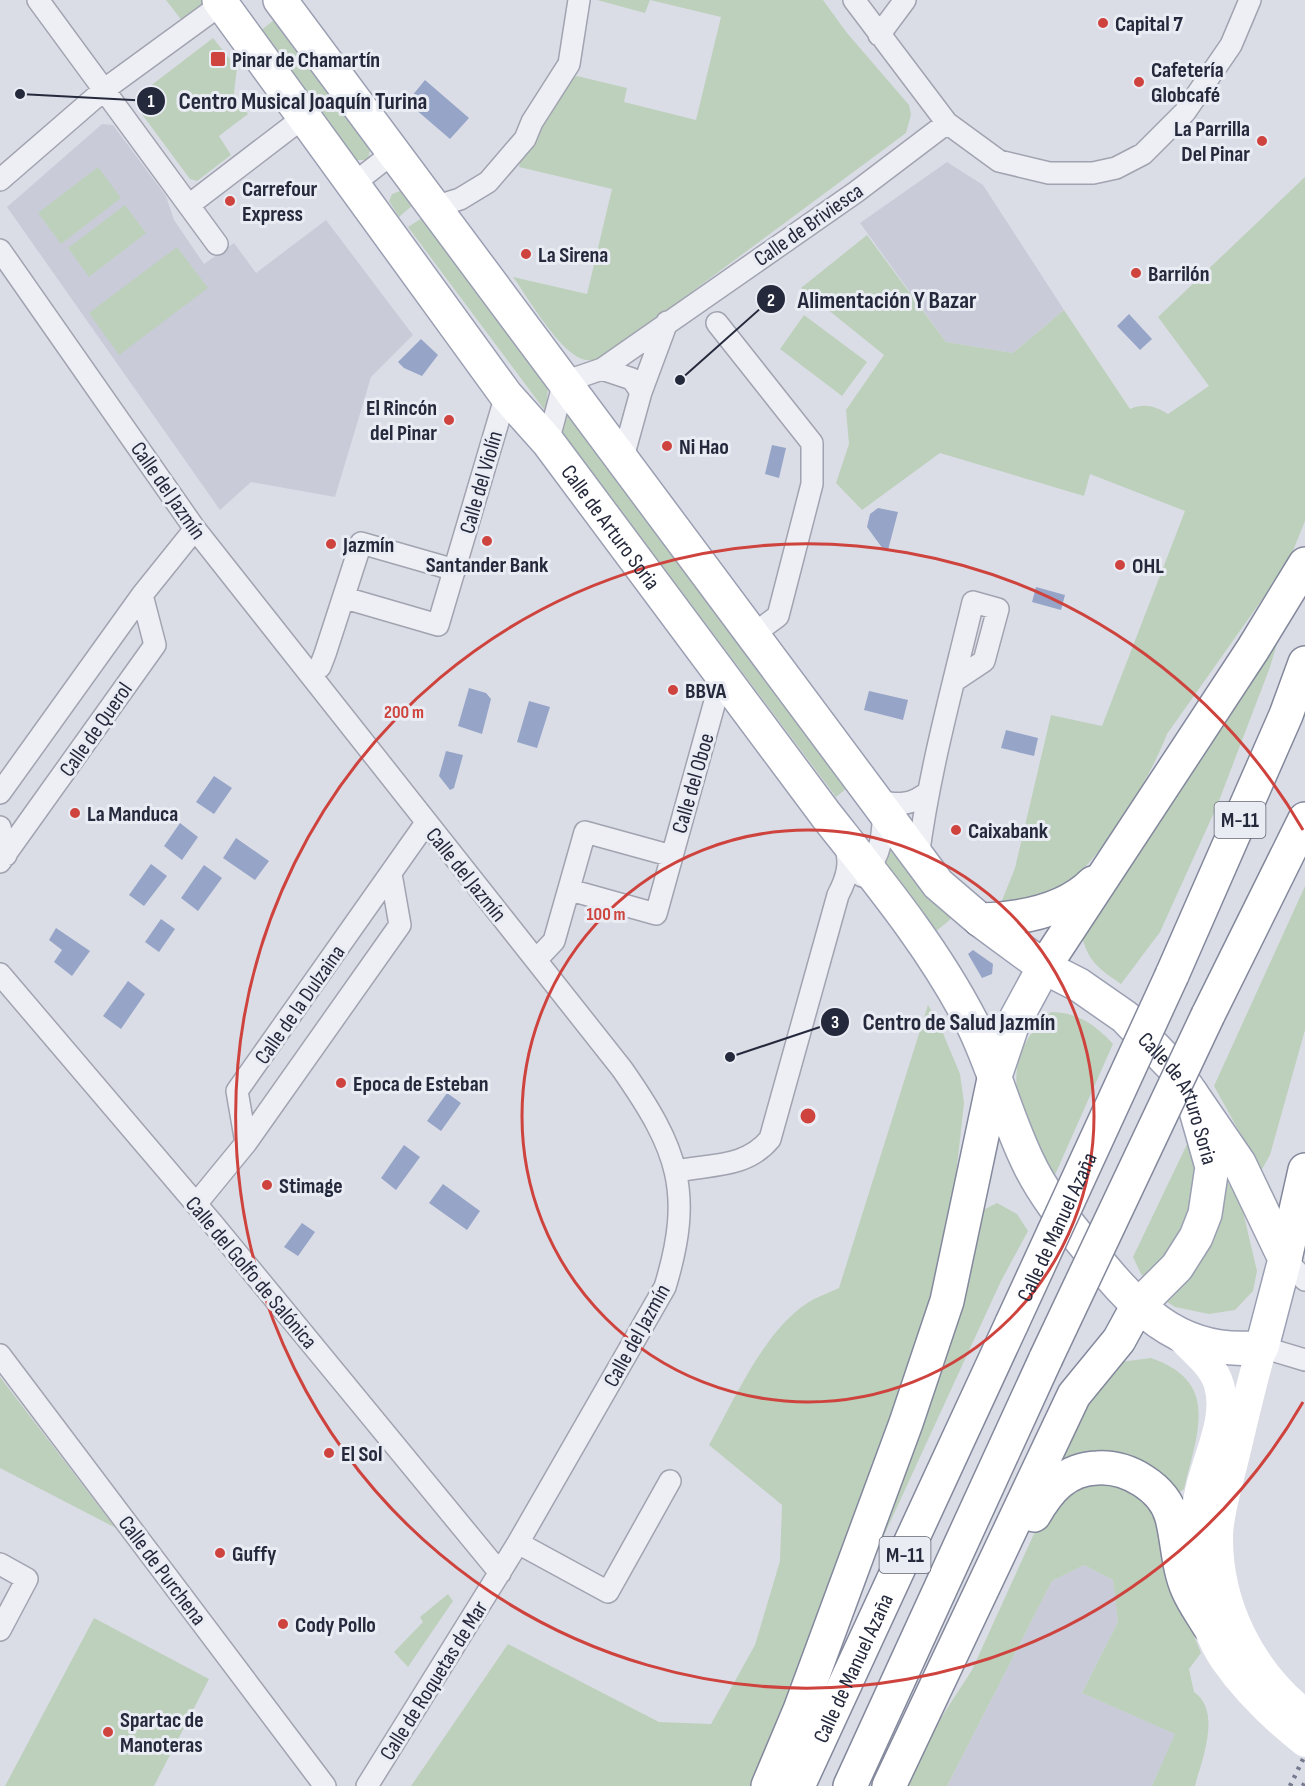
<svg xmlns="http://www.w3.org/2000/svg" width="1305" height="1786" viewBox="0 0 1305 1786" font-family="'Sofia Sans Condensed',sans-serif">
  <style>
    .built { fill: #c9ccd8 }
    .green { fill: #bdd0bc }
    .water { fill: #95a4c7 }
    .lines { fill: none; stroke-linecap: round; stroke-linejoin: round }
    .street-casing { stroke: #a1a3b0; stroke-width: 24 }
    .primary-casing { stroke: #9b9fb2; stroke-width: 36 }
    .highway-casing { stroke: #83889c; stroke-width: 36 }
    .street { stroke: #eeeff4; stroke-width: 21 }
    .secondary { stroke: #fff; stroke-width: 30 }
    .primary { stroke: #fff; stroke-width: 33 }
    .highway { stroke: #fff; stroke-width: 33 }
    .rail { stroke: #757a8f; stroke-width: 4.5; stroke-dasharray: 3 6; stroke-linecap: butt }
    .highway-bridge-casing { stroke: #83889c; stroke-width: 36; stroke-linecap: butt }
    .highway-bridge { stroke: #fff; stroke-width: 33 }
    .ring { fill: none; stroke: #ce433d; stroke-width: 3 }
    .poi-dot { fill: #ce433d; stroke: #eaecf4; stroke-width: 2 }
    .labels { text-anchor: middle; stroke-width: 6; stroke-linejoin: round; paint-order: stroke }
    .shield { fill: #eaecf4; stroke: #606473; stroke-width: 1.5 }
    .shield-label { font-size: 21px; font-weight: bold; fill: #25293c }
    .poi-label { font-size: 22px; font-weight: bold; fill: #25293c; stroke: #eaecf4; text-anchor: start }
    .street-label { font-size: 22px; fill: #25293c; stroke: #eaecf4 }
    .centre { fill: #ce433d; stroke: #eaecf4; stroke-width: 3 }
    .ring-label { font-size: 18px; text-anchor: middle; font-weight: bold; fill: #ce433d; stroke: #eaecf4; stroke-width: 6; stroke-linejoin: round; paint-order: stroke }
    .leader { fill: none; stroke: #25293c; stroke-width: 2 }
    .callout-dot { fill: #25293c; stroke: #eaecf4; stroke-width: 2 }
    .mark-label { font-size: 18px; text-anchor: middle; font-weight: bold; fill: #fff }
    .callout-label { font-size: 24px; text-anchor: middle; font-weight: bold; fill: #25293c; stroke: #eaecf4; stroke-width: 6; stroke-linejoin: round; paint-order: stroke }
  </style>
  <rect width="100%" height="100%" fill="#dbdde6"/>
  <path class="built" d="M 102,124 L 113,125 L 166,196 L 174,220 L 204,264 L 234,243 L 256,273 L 326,220 L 413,335 L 371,377 L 335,497 L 251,482 L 220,510 L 7,207 Z
    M 947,162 L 983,185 L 1064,310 L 1013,353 L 946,342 L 860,223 Z
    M 1084,1565 L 1113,1580 L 1118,1622 L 1082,1693 L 1176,1734 L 1152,1786 L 947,1786 L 1052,1581 Z"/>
  <path class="green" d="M 166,0 L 210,0 L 183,22 Z
    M 597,0 L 823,0 L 847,33 L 909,105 L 911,115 L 906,133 L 624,342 C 613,349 601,362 587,360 C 562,358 528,297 513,277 L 587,294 L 612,189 L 519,167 L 521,159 L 538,135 L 566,82 L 577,76 L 627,88 L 624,102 L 696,120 L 721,17 L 650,0 L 645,13 Z
    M 274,20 L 370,150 L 368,160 L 356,160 L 260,31 Z
    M 213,38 L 237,68 L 234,93 L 248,114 L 219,136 L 231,155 L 197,181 L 190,179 L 141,113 L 145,90 Z
    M 98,167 L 121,198 L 61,244 L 38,213 Z
    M 1305,177 L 1305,521 L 1288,563 L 1167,734 C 1149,781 1089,886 1038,901 C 1027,905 1013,902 1001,903 L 1015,868 L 1051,715 L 1102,726 L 1185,511 L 1090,474 L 1084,496 L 940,453 L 862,510 L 836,483 L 849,444 L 846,410 L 884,355 L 801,288 L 867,235 L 946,342 L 1013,353 L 1064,310 L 1130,409 C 1144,403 1155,406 1168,414 L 1209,386 L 1158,317 Z
    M 400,191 L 413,205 L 399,217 L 389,201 L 392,194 Z
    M 125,205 L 146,233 L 89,277 L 68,248 Z
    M 422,218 L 548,387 L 546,412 L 408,227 Z
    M 177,247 L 208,288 L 119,355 L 89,313 Z
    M 804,315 L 867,362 L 842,396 L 780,349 Z
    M 565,410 L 847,788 L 836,797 L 561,431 Z
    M 1279,637 L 1270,667 L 1217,806 L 1160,932 L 1121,984 C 1098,968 1087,961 1081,932 Z
    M 892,849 L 951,919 L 935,932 L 886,865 L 886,850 Z
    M 1305,886 L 1305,1030 L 1270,1155 L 1261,1171 L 1214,1086 Z
    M 928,1005 L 940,1026 L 960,1074 L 964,1103 L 951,1220 L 935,1295 L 830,1600 L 750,1786 L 411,1786 L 508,1644 L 659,1722 L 711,1724 L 755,1645 L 780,1561 L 782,1505 L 709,1445 C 735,1399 766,1325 814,1299 C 822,1295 831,1292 839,1288 Z
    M 1051,1012 C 1077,1012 1096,1025 1113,1044 L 1054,1177 C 1020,1119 991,1065 1051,1012 Z
    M 1189,1140 C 1192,1149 1197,1158 1198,1167 C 1204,1202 1172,1260 1142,1276 L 1133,1257 Z
    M 1218,1167 L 1241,1203 L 1257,1271 L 1253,1291 L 1235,1310 L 1209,1314 L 1175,1307 L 1158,1296 Z
    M 997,1203 L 1017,1214 L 1028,1231 L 1001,1281 L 863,1581 L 981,1211 Z
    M 1151,1358 C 1221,1382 1197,1433 1184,1489 L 1175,1495 L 1058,1462 L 1094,1387 L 1120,1362 Z
    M 0,1377 L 114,1526 L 114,1527 L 0,1468 Z
    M 1083,1474 L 1152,1498 L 1180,1601 L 1201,1653 L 1189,1669 L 1194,1692 C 1222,1711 1202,1759 1195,1786 L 1152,1786 L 1175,1734 L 1082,1693 L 1118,1622 L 1113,1580 L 1084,1565 L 1052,1581 L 947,1786 L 905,1786 L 926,1741 L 972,1670 L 1043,1514 Z
    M 448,1594 L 453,1601 L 408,1667 L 394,1652 L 423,1622 L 420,1617 Z
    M 94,1618 L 209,1679 L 154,1786 L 5,1786 Z"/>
  <path class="water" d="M 425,80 L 469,118 L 450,139 L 407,102 Z
    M 1129,314 L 1152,339 L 1140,350 L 1117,326 Z
    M 421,339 L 438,355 L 422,376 L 404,368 L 398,362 Z
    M 772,445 L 786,448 L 779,478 L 765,474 Z
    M 878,508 L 898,512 L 888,550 L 883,549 L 867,527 L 870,514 Z
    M 1036,587 L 1065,595 L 1061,610 L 1032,602 Z
    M 469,688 L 486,693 L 491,699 L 482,734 L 458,726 Z
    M 869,691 L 908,700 L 903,720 L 864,710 Z
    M 529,701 L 550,707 L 537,748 L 517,742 Z
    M 1006,730 L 1038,738 L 1034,756 L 1001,748 Z
    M 446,751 L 463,755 L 454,788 L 450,790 L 439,776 Z
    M 214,776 L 232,788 L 214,814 L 196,802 Z
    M 180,823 L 198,837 L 182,860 L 164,846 Z
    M 236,838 L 269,861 L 255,880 L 223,858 Z
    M 151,864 L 167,876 L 144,906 L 129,895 Z
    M 204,865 L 222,878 L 198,911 L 181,898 Z
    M 161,919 L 175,929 L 159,952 L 145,942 Z
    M 56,928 L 90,951 L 72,976 L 54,962 L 62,950 L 49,940 Z
    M 973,950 L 993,964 L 992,974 L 982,978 L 968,954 Z
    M 128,981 L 145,994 L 121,1029 L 103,1016 Z
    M 447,1093 L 461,1103 L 441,1131 L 427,1121 Z
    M 404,1145 L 420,1157 L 396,1190 L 381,1178 Z
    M 443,1184 L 480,1211 L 467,1230 L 429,1203 Z
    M 302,1223 L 315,1232 L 298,1256 L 284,1247 Z"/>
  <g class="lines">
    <g class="street-casing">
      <path id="street" d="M 38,0 L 217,244
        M 854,0 L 947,123 L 999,161 L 1049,173 L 1093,173 L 1116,168 L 1143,154 L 1185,112 L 1231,45 L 1250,0
        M 879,35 L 905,0
        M 0,180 L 105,89 L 227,0
        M 352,185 L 394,152
        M 189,205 L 304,117
        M 434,207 L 460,199 L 488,182 L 525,139 L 532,122 L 569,64 L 579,0
        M 0,250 L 195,529 L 622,1069 C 678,1149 694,1192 665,1287 L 518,1543 L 367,1786
        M 717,323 L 812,443 L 812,484 L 778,616 L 751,636
        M 602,369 L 632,379 L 641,392
        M 548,442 L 564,382 L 602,369 L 856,192 L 947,123
        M 622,461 L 641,392 L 667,322
        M 345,598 L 438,625 L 506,395
        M 311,674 L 320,667 L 325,654 L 361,543 L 455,570
        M 0,793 L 142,595 L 195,529
        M 877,801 C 898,805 911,806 928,792
        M 0,827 L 6,855
        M 918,858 C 929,771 953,686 973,602 L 998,609 L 984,661 L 954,681
        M 0,862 L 155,645 L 142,595
        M 862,876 C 881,859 884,833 883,809
        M 570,890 L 656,914 L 722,676
        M 536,960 L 554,941 L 585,832 L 672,856
        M 0,974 L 213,1224 L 500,1573
        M 246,1143 L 237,1091 L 426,823
        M 677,1171 C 712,1164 746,1168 770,1139 L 838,895 C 847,878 852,861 844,843
        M 196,1204 L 246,1143 L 400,925 L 391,874
        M 1285,1259 L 1305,1280
        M 1262,1347 L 1305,1360
        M 0,1355 L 325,1786
        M 518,1543 L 608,1592 L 670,1481
        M 0,1564 L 27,1579 L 0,1630"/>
    </g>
    <g class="primary-casing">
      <g id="primary">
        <path id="s1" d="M 219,0 L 506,395 L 548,442 L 826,815 C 878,881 933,947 972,1023 C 994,1067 1006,1117 1028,1162 C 1042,1192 1063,1218 1084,1244 C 1132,1304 1177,1358 1262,1347 L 1285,1259 L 1239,1163 L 1191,1093"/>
        <path id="s2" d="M 280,0 L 938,884 L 980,920 L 1044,967 L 1079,985 L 1125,1017 L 1174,1068 L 1191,1093 L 1212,1167 L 1205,1214 L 1196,1237 L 1177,1267 L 1137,1307"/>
        <path d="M 994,1079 L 1012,1026 L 1044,967"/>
      </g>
    </g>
    <g class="highway-casing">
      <g id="highway">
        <path d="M 980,920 C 1019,919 1064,912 1093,883"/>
        <path d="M 1044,967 L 1253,649 L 1305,564"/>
        <path d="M 1172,975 L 1286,715 L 1305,663"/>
        <path d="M 1208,1015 L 1305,819"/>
        <path d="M 1285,1259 L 1305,1170"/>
        <path d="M 1034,1515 C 1049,1489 1066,1469 1097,1468 C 1127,1466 1164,1487 1172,1518 C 1178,1541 1178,1568 1188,1590 C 1193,1602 1202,1614 1209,1626"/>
        <path d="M 768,1786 L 800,1710 L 906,1423 L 947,1301 L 994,1079"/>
        <path id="s3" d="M 798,1786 L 1012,1323"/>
        <path d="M 850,1786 L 1046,1358"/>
        <path d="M 889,1786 L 1074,1395 L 1119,1340 L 1137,1307"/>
      </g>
    </g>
    <use href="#street" class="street"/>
    <path class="secondary" d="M 1176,1332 C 1190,1347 1214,1365 1219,1385 C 1229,1419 1207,1458 1200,1491 C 1189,1540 1196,1618 1225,1660 C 1246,1690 1276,1719 1305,1742
      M 1262,1347 C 1251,1384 1243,1421 1234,1458 C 1228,1483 1219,1509 1218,1535 C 1217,1604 1250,1671 1305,1714"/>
    <use href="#primary" class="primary"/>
    <use href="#highway" class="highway"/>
    <path class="rail" d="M 1290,1786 L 1305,1755
      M 1303,1786 L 1305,1782"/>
    <g class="highway-bridge-casing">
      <g id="highway-bridge">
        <path id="s4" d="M 1012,1323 L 1172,975"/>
        <path d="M 1046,1358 L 1208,1015"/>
      </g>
    </g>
    <use href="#highway-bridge" class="highway-bridge"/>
  </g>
  <g class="ring">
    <circle cx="808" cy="1116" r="286"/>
    <path d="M1303 1402A572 572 0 1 1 1303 830"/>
  </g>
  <g class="poi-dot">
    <circle cx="1103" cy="23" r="6"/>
    <rect x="210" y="51" width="16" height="16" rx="3"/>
    <circle cx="1139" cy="82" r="6"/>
    <circle cx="1262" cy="141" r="6"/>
    <circle cx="230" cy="201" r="6"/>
    <circle cx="526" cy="254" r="6"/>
    <circle cx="1136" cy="273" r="6"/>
    <circle cx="449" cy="420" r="6"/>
    <circle cx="667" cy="446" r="6"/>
    <circle cx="487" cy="541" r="6"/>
    <circle cx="331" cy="544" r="6"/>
    <circle cx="1120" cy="565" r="6"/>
    <circle cx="673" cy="690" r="6"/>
    <circle cx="75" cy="813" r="6"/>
    <circle cx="956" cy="830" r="6"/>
    <circle cx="341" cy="1083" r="6"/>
    <circle cx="267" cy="1185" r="6"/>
    <circle cx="329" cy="1453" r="6"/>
    <circle cx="220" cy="1553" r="6"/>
    <circle cx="283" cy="1624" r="6"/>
    <circle cx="108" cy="1732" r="6"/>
  </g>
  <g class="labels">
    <g class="shield">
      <rect x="1214.5" y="802" width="51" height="36" rx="4.5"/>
      <rect x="879.5" y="1537" width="51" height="36" rx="4.5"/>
    </g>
    <g class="shield-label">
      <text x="1240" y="827">M-11</text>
      <text x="905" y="1562">M-11</text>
    </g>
    <g class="poi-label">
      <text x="1115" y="31">Capital 7</text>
      <text x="232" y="67">Pinar de Chamartín</text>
      <text x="1151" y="77">Cafetería<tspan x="1151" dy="25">Globcafé</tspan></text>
      <text x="1250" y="136" text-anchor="end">La Parrilla<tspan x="1250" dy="25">Del Pinar</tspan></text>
      <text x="242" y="196">Carrefour<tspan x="242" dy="25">Express</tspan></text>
      <text x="538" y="262">La Sirena</text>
      <text x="1148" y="281">Barrilón</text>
      <text x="437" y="415" text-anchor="end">El Rincón<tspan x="437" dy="25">del Pinar</tspan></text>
      <text x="679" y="454">Ni Hao</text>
      <text x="343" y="552">Jazmín</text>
      <text x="487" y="572" text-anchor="middle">Santander Bank</text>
      <text x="1132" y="573">OHL</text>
      <text x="685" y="698">BBVA</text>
      <text x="87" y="821">La Manduca</text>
      <text x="968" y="838">Caixabank</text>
      <text x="353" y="1091">Epoca de Esteban</text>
      <text x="279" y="1193">Stimage</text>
      <text x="341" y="1461">El Sol</text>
      <text x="232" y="1561">Guffy</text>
      <text x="295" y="1632">Cody Pollo</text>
      <text x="120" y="1727">Spartac de<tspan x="120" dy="25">Manoteras</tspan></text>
    </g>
    <g class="street-label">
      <text transform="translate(808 224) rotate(-35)" y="8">Calle de Briviesca</text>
      <text transform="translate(480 482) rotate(-74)" y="8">Calle del Violín</text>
      <text transform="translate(169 490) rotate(55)" y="8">Calle del Jazmín</text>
      <text dy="8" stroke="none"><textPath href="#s1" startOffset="657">Calle de Arturo Soria</textPath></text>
      <text transform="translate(95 729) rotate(-55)" y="8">Calle de Querol</text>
      <text transform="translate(692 783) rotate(-74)" y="8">Calle del Oboe</text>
      <text transform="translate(467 874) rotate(51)" y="8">Calle del Jazmín</text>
      <text transform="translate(299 1004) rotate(-55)" y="8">Calle de la Dulzaina</text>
      <text dy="8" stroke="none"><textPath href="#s2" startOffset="1432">Calle de Arturo Soria</textPath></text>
      <text dy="8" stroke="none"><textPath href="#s4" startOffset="106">Calle de Manuel Azaña</textPath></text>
      <text transform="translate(252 1272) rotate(50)" y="8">Calle del Golfo de Salónica</text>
      <text transform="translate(636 1335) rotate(-61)" y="8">Calle del Jazmín</text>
      <text transform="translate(163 1570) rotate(53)" y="8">Calle de Purchena</text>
      <text dy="8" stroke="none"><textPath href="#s3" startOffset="130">Calle de Manuel Azaña</textPath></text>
      <text transform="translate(433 1680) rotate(-58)" y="8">Calle de Roquetas de Mar</text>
    </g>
  </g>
  <circle cx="808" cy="1116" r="9" class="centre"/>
  <g class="ring-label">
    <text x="404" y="718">200 m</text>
    <text x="606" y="920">100 m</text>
  </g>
  <path class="leader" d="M20 94L151 101M680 380L771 299M730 1057L835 1022"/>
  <g class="callout-dot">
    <circle cx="20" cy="94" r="6"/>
    <circle cx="680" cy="380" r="6"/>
    <circle cx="730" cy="1057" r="6"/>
    <circle cx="151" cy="101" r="15"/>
    <circle cx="771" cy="299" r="15"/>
    <circle cx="835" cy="1022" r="15"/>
  </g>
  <g class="mark-label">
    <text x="151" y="107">1</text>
    <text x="771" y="306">2</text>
    <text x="835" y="1028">3</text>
  </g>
  <g class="callout-label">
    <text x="303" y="109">Centro Musical Joaquín Turina</text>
    <text x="887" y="308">Alimentación Y Bazar</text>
    <text x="959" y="1030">Centro de Salud Jazmín</text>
  </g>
</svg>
